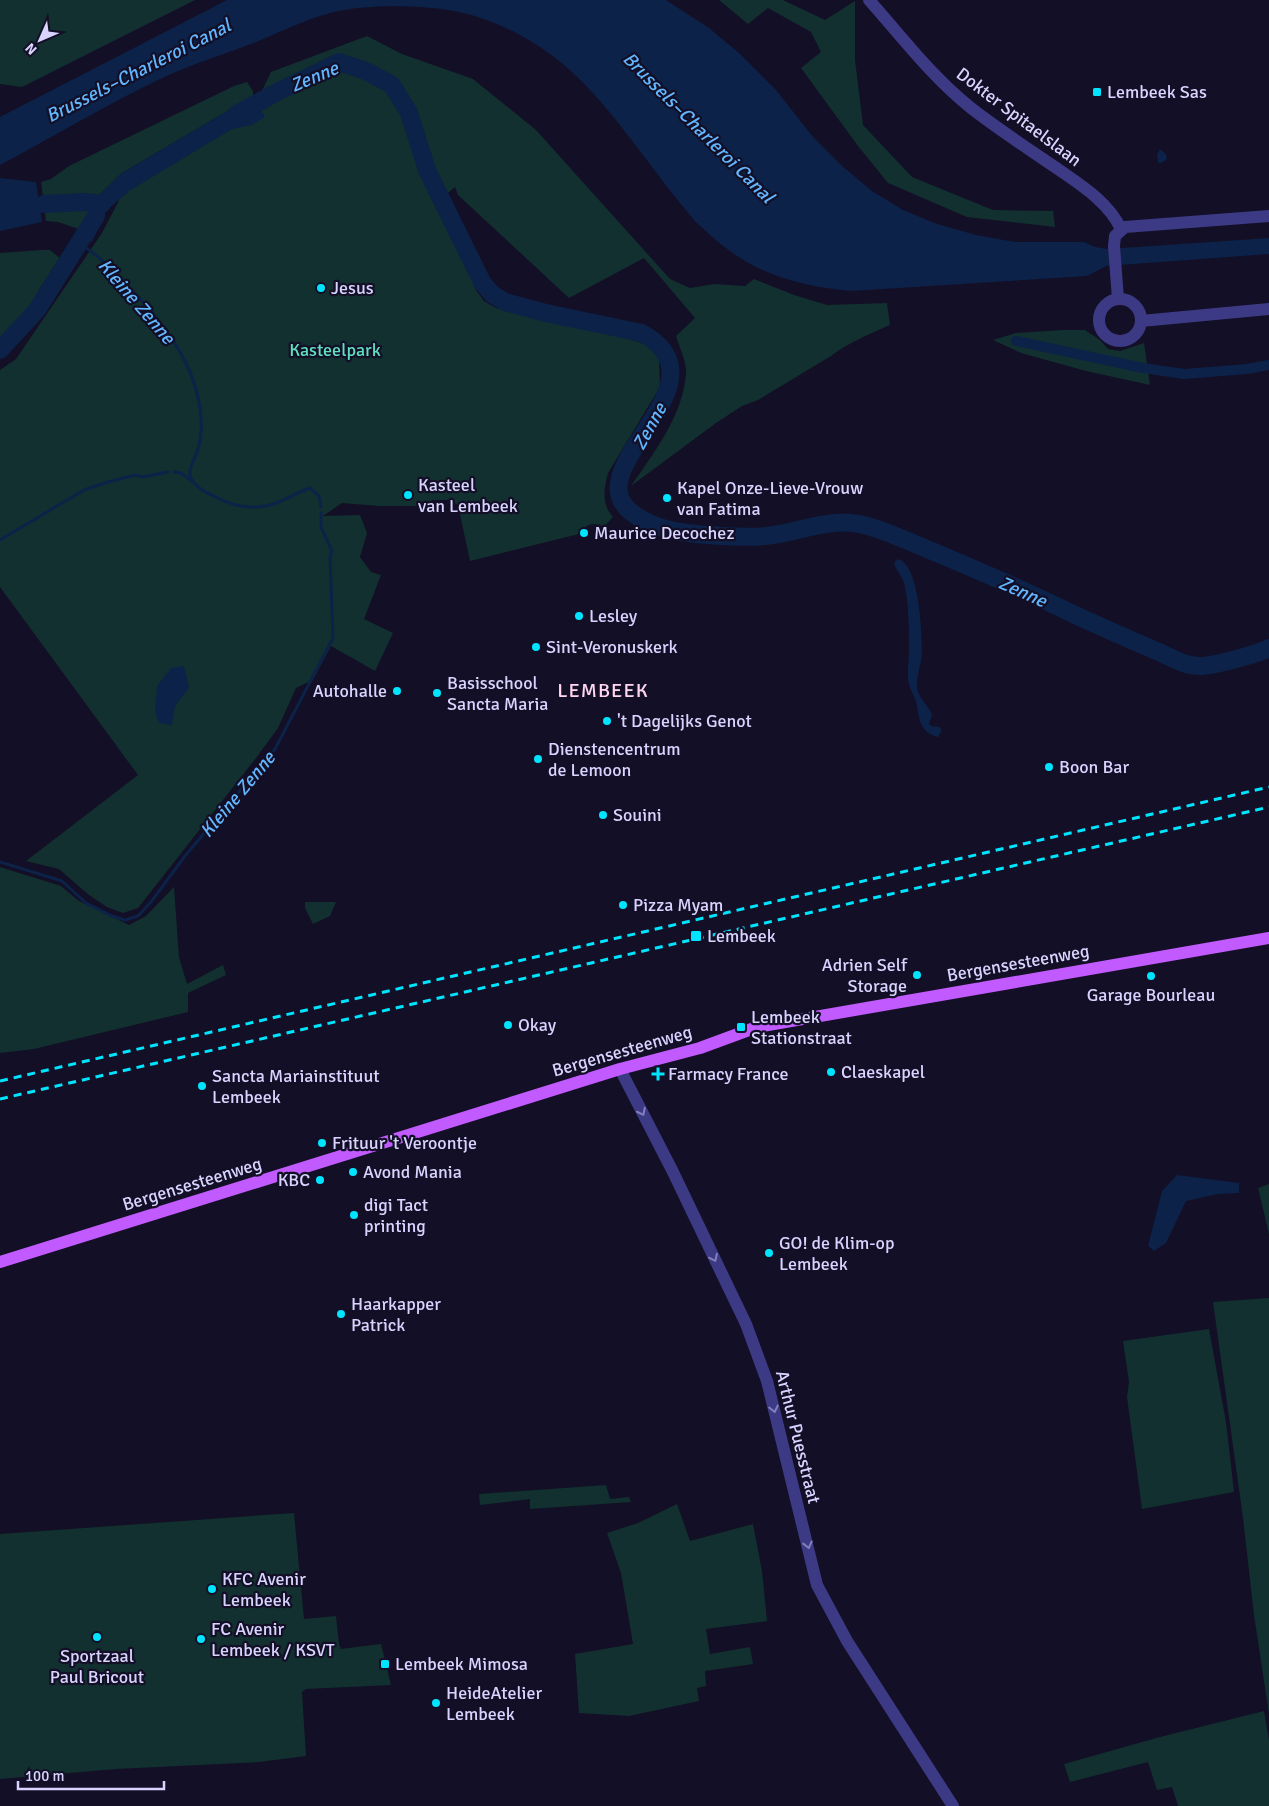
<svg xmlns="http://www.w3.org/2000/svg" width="1269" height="1806" viewBox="0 0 1269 1806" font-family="Signika,sans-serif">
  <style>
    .green { fill: #12302f }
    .water { fill: #0c2248 }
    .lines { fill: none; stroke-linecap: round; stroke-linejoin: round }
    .stream { stroke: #0c2248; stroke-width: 3 }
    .canal { stroke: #0c2248; stroke-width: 10 }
    .river { stroke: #0c2248; stroke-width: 18 }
    .minor { stroke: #3d3a85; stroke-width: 12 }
    .major { stroke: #c25bff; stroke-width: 12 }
    .rail { stroke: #00e5ff; stroke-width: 3; stroke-dasharray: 8 6; stroke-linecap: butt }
    .oneway { stroke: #837fbc }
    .poi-dot { fill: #00e5ff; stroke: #130f26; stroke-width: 2 }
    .labels { text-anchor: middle; stroke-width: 4.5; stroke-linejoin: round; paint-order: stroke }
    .poi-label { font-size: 18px; fill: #d9d4ff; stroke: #130f26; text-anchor: start }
    .street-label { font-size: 18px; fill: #d9d4ff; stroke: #130f26 }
    .park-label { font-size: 18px; fill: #5fe0c0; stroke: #130f26 }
    .water-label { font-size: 19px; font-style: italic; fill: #62b6ff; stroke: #130f26 }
    .quarter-label { font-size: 20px; letter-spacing: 1px; fill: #ffd6f0; stroke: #130f26 }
  </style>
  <rect width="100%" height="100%" fill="#130f26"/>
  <path class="green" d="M 0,0 L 195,0 L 22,87 L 0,84 Z
    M 719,0 L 783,0 L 825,20 L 855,1 L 855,60 L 863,125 L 912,177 L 993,210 L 1053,211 L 1055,227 L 967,217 L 888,183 L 858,146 L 801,68 L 821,52 L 811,32 L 768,8 L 748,24 Z
    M 367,36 L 402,54 L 473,79 L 536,130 L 670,279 L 690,288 L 714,284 L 745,286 L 754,279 L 794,295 L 827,305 L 887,303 L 890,325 C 870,334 849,342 831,356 L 758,400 L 742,406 L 716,423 L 631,486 C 654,452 683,416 686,373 C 687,362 679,347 676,336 L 695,318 L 644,258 L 569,298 L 458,195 L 455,187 L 435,204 L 459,246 L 476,290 L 484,301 L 496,308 L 607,333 L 650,345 L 659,358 L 660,387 L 608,473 C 604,488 601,504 613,517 L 604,527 C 594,521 585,524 579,534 L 470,561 L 458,505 L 449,500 L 432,500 L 431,506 L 379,506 L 342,503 L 323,516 L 360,515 L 367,533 L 360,557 L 371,572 L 381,575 L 364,619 L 393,633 L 375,671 L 331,646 L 313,680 L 296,688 L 278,728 L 256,758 L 138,908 L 123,913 L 107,907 L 89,895 L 59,869 L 26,861 L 138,775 L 0,587 L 0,370 L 16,359 L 102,233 L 127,185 L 253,109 L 271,72 Z
    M 247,82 L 253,91 L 253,96 L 122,173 L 97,197 L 79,229 L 58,222 L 46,221 L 41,182 L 51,179 L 69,166 L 234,86 Z
    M 41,250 L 50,250 L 60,258 L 40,288 L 32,305 L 0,341 L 0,253 Z
    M 1064,330 L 1085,330 L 1100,340 L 1108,349 L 1120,351 L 1144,343 L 1150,385 L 1086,371 L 1021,353 L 993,340 L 1016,333 Z
    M 0,867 L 61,886 L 79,901 L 129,925 L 146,916 L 174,887 L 179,957 L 187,984 L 223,965 L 226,975 L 188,993 L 188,1012 L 34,1049 L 0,1053 Z
    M 305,902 L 336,902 L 330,916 L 313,924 L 305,908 Z
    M 1269,1184 L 1269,1234 L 1258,1188 Z
    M 1269,1298 L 1269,1714 L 1254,1615 L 1243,1518 L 1213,1302 Z
    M 1209,1329 L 1226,1422 L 1234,1492 L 1142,1509 L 1127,1397 L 1129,1382 L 1123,1341 Z
    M 606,1485 L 610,1499 L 629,1497 L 631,1502 L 530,1509 L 530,1499 L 480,1505 L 479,1494 Z
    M 677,1504 L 690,1541 L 753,1524 L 762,1571 L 767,1621 L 706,1629 L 710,1654 L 750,1647 L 753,1664 L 705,1671 L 706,1686 L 697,1688 L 699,1701 L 629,1716 L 579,1713 L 575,1654 L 633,1644 L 621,1573 L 607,1533 L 638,1523 Z
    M 294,1513 L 304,1619 L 336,1616 L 339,1644 L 341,1649 L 381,1644 L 391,1685 L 306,1689 L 302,1692 L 306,1756 L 259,1762 L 116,1769 L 0,1779 L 0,1534 Z
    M 1264,1711 L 1269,1740 L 1269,1806 L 1178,1806 L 1172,1787 L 1157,1790 L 1148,1762 L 1070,1782 L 1064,1764 L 1160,1737 Z"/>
  <path class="water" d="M 227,0 L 666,0 L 709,28 L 739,53 L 776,90 L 813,137 L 841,165 L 872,191 L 903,210 L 937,224 L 976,235 L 1015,242 L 1084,242 L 1095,247 L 1107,249 L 1269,238 L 1269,254 L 1106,266 L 1087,276 L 851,291 C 795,286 752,273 710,235 C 703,228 695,222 689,214 C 673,195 658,175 643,155 C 611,113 579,70 532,42 C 511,29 483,17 459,12 C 427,5 370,4 339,11 C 310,17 283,31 256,42 C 223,55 189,65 158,80 C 104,106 53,137 0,165 L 0,117 Z
    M 253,96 L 265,117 L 252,125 L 232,129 L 129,191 L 106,211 L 92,242 L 79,229 L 97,197 L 122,173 Z
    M 1160,149 L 1166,154 L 1167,159 L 1161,163 L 1158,163 L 1157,155 Z
    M 0,178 L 36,182 L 42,222 L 0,231 Z
    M 898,559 C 920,565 922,634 922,654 C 921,665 916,677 917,688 C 918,696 927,705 931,712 L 932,715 L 929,724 L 931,726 L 939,727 L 942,730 L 938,737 C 921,733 919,720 917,705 C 915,696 909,689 908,679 C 907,671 909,661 909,652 C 909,631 909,608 905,587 C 904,577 896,572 894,563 Z
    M 184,666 L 189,688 L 175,706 L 172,725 L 159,723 L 155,712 L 157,686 L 171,668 Z
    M 1177,1175 L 1239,1183 L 1239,1193 L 1218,1194 L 1186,1201 L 1166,1243 L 1154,1251 L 1148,1246 L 1162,1191 Z"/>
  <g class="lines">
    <path class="stream" d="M 79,244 C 95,252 107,265 120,278 C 158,316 198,362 201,419 C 202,430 200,442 197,452 C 195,458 189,468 190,474 C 190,476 191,479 193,481 C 197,488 207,493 214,496 C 235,508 256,511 279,502 C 290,497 299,492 310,488 L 319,496 L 321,507
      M 174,472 L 181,473 L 192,481
      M 0,540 L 84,490 L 108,482 L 135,475 L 142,477 L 168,472
      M 0,862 L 62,881 L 86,903 L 112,916 L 125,920 L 138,916 L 151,902 L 185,856 L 275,749 L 333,638 L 330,557 L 332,551 L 321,527 L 321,513"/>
    <path class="canal" d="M 1016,341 L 1143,368 L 1184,374 L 1247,369 L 1269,365"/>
    <path class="river" d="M 237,114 L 277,92 L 339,62 L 366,71 L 392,85 L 409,113 L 427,170 L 482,282 L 492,294 L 505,302 L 546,313 L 642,333 C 732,383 575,467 631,512 C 657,533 692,534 724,536 C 740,537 757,538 773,535 C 812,529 836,514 877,529 C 898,536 919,546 939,554 C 984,573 1029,592 1073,614 C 1102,627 1130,640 1159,652 C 1172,658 1185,666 1200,666 C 1214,666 1257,654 1269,648
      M 44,204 L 86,202 L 102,204
      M 0,350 L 37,310 L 96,216"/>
    <path class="minor" d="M 869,0 C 902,37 932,77 971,108 C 998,129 1027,148 1055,167 C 1079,184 1108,201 1121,229
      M 1118,299 L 1114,246 L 1115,236 L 1125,227 L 1269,216
      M1099 320a21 21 0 1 1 42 0a21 21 0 1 1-42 0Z
      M 1141,321 L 1269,309
      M 620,1069 L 673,1172 L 746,1324 L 767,1381 L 817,1585 L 847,1641 L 953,1806"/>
    <path class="major" d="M 0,1262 L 620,1069 L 700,1048 L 757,1027 L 1269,938"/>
    <path class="rail" d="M 0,1081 L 1269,787
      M 0,1099 L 1269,807"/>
  </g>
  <defs><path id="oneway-chevron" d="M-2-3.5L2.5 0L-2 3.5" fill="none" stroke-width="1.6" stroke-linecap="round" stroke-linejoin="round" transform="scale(1.25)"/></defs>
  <g class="oneway">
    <use href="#oneway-chevron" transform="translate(642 1112) rotate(63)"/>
    <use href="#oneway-chevron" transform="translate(714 1258) rotate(64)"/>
    <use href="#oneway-chevron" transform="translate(774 1409) rotate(77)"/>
    <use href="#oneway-chevron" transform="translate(808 1545) rotate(76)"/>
  </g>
  <g class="poi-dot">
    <rect x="1092" y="87" width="10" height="10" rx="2.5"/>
    <circle cx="321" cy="288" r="5"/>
    <circle cx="408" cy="495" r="5"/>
    <circle cx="667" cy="498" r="5"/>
    <circle cx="584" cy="533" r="5"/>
    <circle cx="579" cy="616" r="5"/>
    <circle cx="536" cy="647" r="5"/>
    <circle cx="397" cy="691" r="5"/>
    <circle cx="437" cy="693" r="5"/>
    <circle cx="607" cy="721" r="5"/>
    <circle cx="538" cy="759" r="5"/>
    <circle cx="1049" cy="767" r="5"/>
    <circle cx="603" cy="815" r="5"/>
    <circle cx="623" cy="905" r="5"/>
    <rect x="690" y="930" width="12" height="12" rx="2.5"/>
    <circle cx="917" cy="975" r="5"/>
    <circle cx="1151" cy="976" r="5"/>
    <circle cx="508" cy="1025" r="5"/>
    <rect x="736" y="1022" width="10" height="10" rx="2.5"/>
    <circle cx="831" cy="1072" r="5"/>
    <path d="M655.5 1066.5h5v5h5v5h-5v5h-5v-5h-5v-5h5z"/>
    <circle cx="202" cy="1086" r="5"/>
    <circle cx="322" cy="1143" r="5"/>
    <circle cx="353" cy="1172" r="5"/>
    <circle cx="320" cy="1180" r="5"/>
    <circle cx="354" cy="1215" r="5"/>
    <circle cx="769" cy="1253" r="5"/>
    <circle cx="341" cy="1314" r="5"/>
    <circle cx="212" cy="1589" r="5"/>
    <circle cx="97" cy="1637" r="5"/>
    <circle cx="201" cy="1639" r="5"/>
    <rect x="380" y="1659" width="10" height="10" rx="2.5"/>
    <circle cx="436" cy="1703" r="5"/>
  </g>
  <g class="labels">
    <g class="poi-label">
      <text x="1107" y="98">Lembeek Sas</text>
      <text x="331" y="294">Jesus</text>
      <text x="418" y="491">Kasteel<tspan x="418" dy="21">van Lembeek</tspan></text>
      <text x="677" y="494">Kapel Onze-Lieve-Vrouw<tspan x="677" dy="21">van Fatima</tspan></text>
      <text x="594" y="539">Maurice Decochez</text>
      <text x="589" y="622">Lesley</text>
      <text x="546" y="653">Sint-Veronuskerk</text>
      <text x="447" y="689">Basisschool<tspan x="447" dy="21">Sancta Maria</tspan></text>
      <text x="387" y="697" text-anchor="end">Autohalle</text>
      <text x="617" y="727">'t Dagelijks Genot</text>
      <text x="548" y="755">Dienstencentrum<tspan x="548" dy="21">de Lemoon</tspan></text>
      <text x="1059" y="773">Boon Bar</text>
      <text x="613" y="821">Souini</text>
      <text x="633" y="911">Pizza Myam</text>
      <text x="707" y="942">Lembeek</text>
      <text x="907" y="971" text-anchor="end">Adrien Self<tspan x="907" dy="21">Storage</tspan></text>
      <text x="1151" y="1001" text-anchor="middle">Garage Bourleau</text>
      <text x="751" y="1023">Lembeek<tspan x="751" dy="21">Stationstraat</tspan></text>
      <text x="518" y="1031">Okay</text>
      <text x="841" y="1078">Claeskapel</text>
      <text x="668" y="1080">Farmacy France</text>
      <text x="212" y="1082">Sancta Mariainstituut<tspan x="212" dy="21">Lembeek</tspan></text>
      <text x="332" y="1149">Frituur 't Veroontje</text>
      <text x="363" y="1178">Avond Mania</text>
      <text x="310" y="1186" text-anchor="end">KBC</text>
      <text x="364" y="1211">digi Tact<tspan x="364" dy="21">printing</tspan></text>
      <text x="779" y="1249">GO! de Klim-op<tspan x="779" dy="21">Lembeek</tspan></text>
      <text x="351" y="1310">Haarkapper<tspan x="351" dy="21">Patrick</tspan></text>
      <text x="222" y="1585">KFC Avenir<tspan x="222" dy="21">Lembeek</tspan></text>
      <text x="211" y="1635">FC Avenir<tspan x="211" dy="21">Lembeek / KSVT</tspan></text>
      <text x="97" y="1662" text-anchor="middle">Sportzaal<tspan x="97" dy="21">Paul Bricout</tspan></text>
      <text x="395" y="1670">Lembeek Mimosa</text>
      <text x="446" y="1699">HeideAtelier<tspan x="446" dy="21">Lembeek</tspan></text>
    </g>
    <g class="street-label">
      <text transform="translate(1019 117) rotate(37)" y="6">Dokter Spitaelslaan</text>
      <text transform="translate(1018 963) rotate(-10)" y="6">Bergensesteenweg</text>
      <text transform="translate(622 1051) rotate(-16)" y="6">Bergensesteenweg</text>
      <text transform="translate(192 1184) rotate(-17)" y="6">Bergensesteenweg</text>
      <text transform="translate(798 1437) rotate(76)" y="6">Arthur Puesstraat</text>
    </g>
    <g class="park-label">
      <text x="335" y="356">Kasteelpark</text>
    </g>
    <g class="water-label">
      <text transform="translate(138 70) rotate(-27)" y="7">Brussels–Charleroi Canal</text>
      <text transform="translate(314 76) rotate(-23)" y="7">Zenne</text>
      <text transform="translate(699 127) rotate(45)" y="7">Brussels–Charleroi Canal</text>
      <text transform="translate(137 301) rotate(49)" y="7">Kleine Zenne</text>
      <text transform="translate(649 426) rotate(-61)" y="7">Zenne</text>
      <text transform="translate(1023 591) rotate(24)" y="7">Zenne</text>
      <text transform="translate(237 794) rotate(-50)" y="7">Kleine Zenne</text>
    </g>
    <g class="quarter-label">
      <text x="603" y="697">LEMBEEK</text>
    </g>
  </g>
  <g transform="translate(40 40) rotate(225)" stroke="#130f26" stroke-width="4" paint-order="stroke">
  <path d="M0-4L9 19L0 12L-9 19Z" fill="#d9d4ff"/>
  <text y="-8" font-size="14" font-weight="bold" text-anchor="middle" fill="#d9d4ff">N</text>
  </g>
  <path d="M18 1781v8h146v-8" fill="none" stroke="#d9d4ff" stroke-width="2.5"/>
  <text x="25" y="1781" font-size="15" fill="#d9d4ff" stroke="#130f26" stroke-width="4" paint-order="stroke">100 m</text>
</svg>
